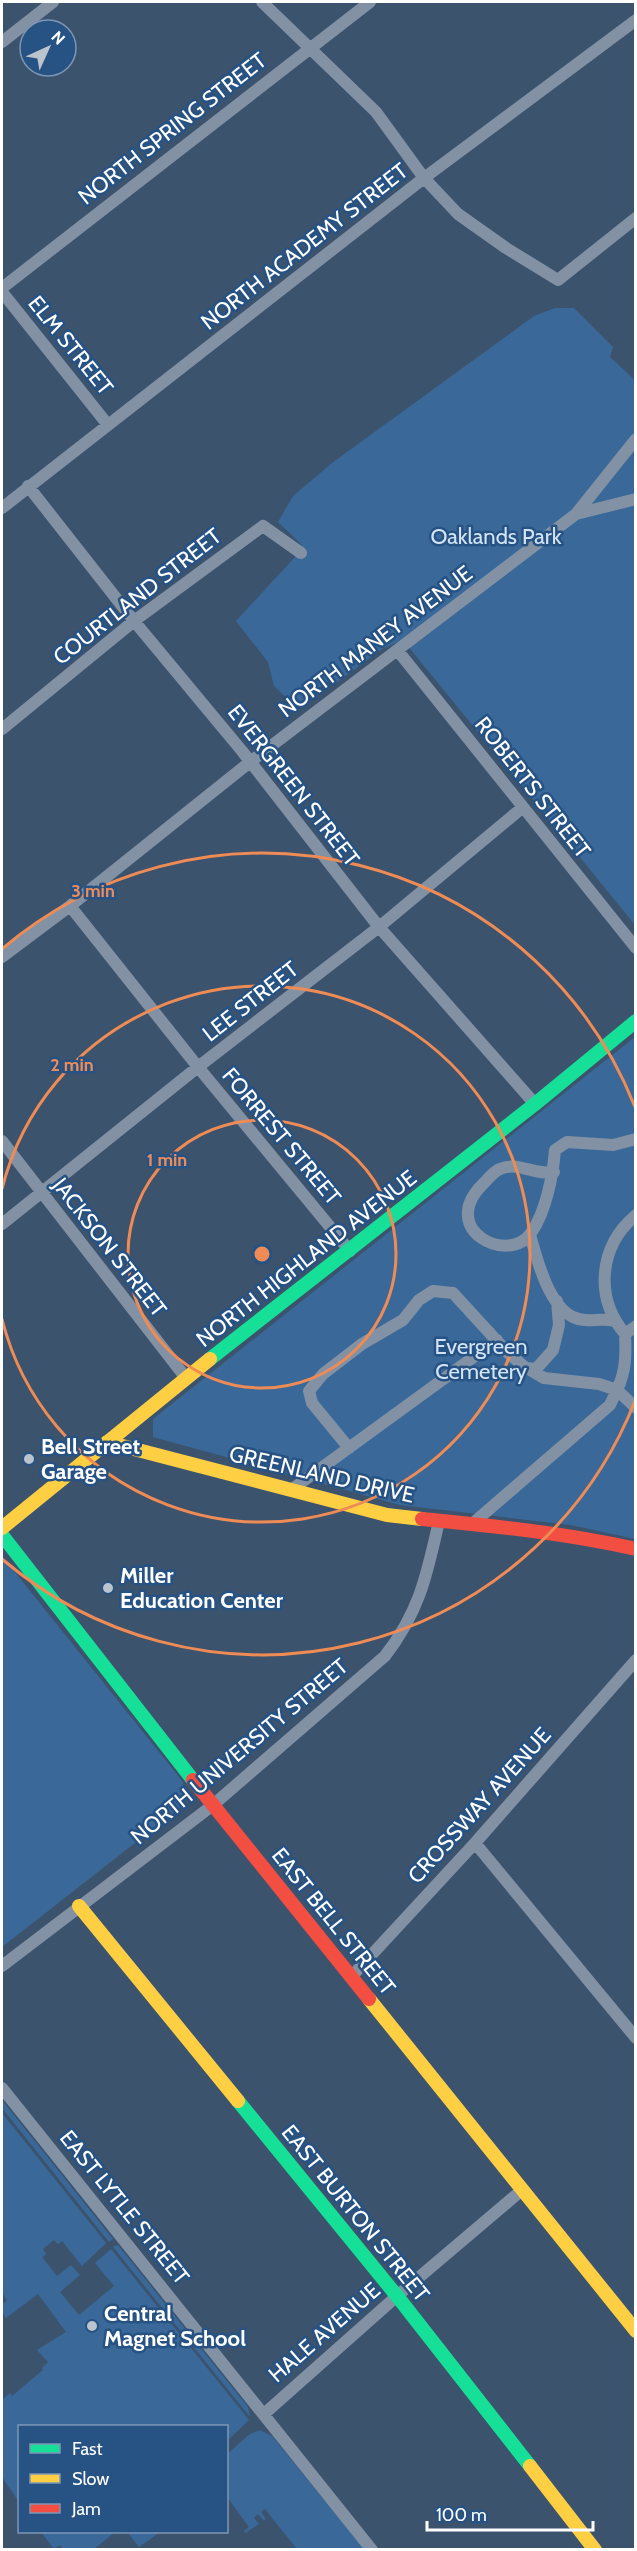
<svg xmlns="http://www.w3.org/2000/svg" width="637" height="2551" viewBox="0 0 637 2551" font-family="Cabin,sans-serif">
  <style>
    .green { fill: #3a6999 }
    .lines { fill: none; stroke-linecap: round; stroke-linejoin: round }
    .street { stroke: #8292a4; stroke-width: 12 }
    .fast { stroke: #16e098; stroke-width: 14 }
    .slow { stroke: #ffcf43; stroke-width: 14 }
    .jam { stroke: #f24e42; stroke-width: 14 }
    .ring { fill: none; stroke: #ef8b55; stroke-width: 3 }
    .poi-dot { fill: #bbc3cc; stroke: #265284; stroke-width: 2 }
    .labels { text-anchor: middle; stroke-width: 5; stroke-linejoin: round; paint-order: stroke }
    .street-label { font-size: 22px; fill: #fff; stroke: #265284 }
    .park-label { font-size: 22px; fill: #d2e4f6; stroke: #265284 }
    .poi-label { font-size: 22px; font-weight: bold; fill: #fff; stroke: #265284; text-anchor: start }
    .centre { fill: #ef8b55; stroke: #265284; stroke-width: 3 }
    .ring-label { font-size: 18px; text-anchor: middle; font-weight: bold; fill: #ef8b55; stroke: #265284; stroke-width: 5; stroke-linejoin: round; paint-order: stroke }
  </style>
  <rect width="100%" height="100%" fill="#3c536e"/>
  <path class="green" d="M 555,308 L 574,308 L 613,347 L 610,357 L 635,380 L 635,925 L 403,640 L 382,649 L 336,683 L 332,678 L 295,706 L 274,686 L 268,662 L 236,621 L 295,557 L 302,545 L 278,522 L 293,496 L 332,463 L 534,316 Z
    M 635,1037 L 635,1539 L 571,1525 L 400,1505 L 153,1437 L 153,1419 Z
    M 2,1556 L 183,1782 L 181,1807 L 2,1947 Z
    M 2,2100 L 113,2239 L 109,2242 L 2,2108 Z
    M 2,2113 L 106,2243 L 82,2266 L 62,2241 L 58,2244 L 54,2240 L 43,2249 L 46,2254 L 42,2257 L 57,2276 L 71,2265 L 80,2275 L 60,2292 L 79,2315 L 114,2286 L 95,2263 L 111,2249 L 249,2420 L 227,2441 L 226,2426 L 20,2426 L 19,2502 L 2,2477 L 2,2400 L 10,2393 L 12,2396 L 43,2370 L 42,2368 L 48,2362 L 37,2350 L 66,2332 L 38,2294 L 6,2318 L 2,2312 L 2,2304 L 7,2301 L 2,2291 Z
    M 118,2245 L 248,2407 L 250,2417 L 113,2247 Z
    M 260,2430 L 272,2436 L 364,2549 L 297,2549 C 286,2535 275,2522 265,2509 L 261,2512 L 266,2519 L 264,2521 L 258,2514 L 254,2518 L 259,2524 L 245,2533 L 244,2531 L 249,2527 L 227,2497 L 227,2454 L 250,2434 Z
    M 41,2532 L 115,2532 L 94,2549 L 63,2549 L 60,2545 L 54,2549 Z
    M 132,2532 L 160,2532 L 139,2547 L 129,2534 Z"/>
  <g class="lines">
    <path class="street" d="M 262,2 L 376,112 L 424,178 L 458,214 L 506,248 L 558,280 L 636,218
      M 2,42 L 53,2
      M 2,288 L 370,2
      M 2,292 L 108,425
      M 636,439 L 576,514 L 636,499
      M 28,486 L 134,621 L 242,751 L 379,927 L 535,1104
      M 2,508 L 424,178 L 636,20
      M 398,651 L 636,948
      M 2,729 L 134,621 L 263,526 L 301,553
      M 70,906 L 198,1067 L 350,1251
      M 2,957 L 70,906 L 250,762 L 576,514
      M 2,1141 L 186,1378
      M 554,1172 C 536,1176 518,1161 500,1169 C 494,1171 487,1180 483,1184 C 437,1229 508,1266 531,1233 C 546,1212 553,1175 555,1150 L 567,1142 L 613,1145 L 636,1139
      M 636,1215 C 599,1246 594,1297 625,1334 L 636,1326
      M 2,1224 L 198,1067 L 379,927 L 522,808
      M 530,1235 C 537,1259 548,1305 573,1317 C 587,1324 600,1317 614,1321
      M 625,1334 C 626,1355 626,1371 617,1390 L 636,1408
      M 349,1448 L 312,1403 L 309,1391 L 323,1374 L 362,1344 L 403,1320 L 419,1300 L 433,1291 L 453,1293 L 508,1353 L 526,1368 L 536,1369 L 553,1350 L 559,1325 L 557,1301
      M 291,1490 L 497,1340
      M 472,1524 L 610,1405 L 617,1390 L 599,1384 L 544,1378 L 527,1368
      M 475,1843 L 636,2038
      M 2,1966 L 213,1805 L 385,1656 C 420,1611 427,1574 439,1521
      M 352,1976 L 475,1843 L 636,1660
      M 2,2088 L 372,2550
      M 264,2414 L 397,2296 L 522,2190"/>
    <path class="fast" d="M 210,1359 L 535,1104 L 636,1021
      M 2,1535 L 193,1780
      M 238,2101 L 397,2296 L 530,2466"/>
    <path class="slow" d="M 107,1442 L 387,1515 L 422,1519
      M 2,1528 L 210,1359
      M 79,1906 L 238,2101
      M 369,1999 L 636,2331
      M 530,2466 L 595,2550"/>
    <path class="jam" d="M 422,1519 C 494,1526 565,1533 636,1549
      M 193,1780 L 369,1999"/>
  </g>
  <g class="ring">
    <circle cx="262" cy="1254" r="134"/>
    <path d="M2 1189A268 268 0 1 1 2 1319"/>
    <path d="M635 1401A401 401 0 0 1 2 1559M2 949A401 401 0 0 1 635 1107"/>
  </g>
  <g class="poi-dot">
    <circle cx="29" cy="1459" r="6"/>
    <circle cx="108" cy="1588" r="6"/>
    <circle cx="92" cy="2326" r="6"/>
  </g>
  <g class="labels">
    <g class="street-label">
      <text transform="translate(172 128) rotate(-38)" y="8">NORTH SPRING STREET</text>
      <text transform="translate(304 246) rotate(-38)" y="8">NORTH ACADEMY STREET</text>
      <text transform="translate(71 345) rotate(51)" y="8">ELM STREET</text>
      <text transform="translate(137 596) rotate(-38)" y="8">COURTLAND STREET</text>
      <text transform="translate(375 641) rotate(-37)" y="8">NORTH MANEY AVENUE</text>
      <text transform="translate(294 785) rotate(52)" y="8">EVERGREEN STREET</text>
      <text transform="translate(533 787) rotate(52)" y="8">ROBERTS STREET</text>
      <text transform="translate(250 1001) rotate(-38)" y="8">LEE STREET</text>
      <text transform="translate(282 1136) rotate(50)" y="8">FORREST STREET</text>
      <text transform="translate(110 1247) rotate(52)" y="8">JACKSON STREET</text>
      <text transform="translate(306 1258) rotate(-38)" y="8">NORTH HIGHLAND AVENUE</text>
      <text transform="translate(322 1474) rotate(13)" y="8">GREENLAND DRIVE</text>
      <text transform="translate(239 1751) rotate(-40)" y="8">NORTH UNIVERSITY STREET</text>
      <text transform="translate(479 1805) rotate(-48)" y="8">CROSSWAY AVENUE</text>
      <text transform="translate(334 1921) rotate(51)" y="8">EAST BELL STREET</text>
      <text transform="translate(125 2207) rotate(51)" y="8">EAST LYTLE STREET</text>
      <text transform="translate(356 2213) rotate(51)" y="8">EAST BURTON STREET</text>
      <text transform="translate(324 2332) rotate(-41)" y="8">HALE AVENUE</text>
    </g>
    <g class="park-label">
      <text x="496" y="544">Oaklands Park</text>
      <text x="481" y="1354">Evergreen<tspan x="481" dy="25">Cemetery</tspan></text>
    </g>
    <g class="poi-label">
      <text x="41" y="1454">Bell Street<tspan x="41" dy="25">Garage</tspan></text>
      <text x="120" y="1583">Miller<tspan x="120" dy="25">Education Center</tspan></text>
      <text x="104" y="2321">Central<tspan x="104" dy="25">Magnet School</tspan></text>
    </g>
  </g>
  <circle cx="262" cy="1254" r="9" class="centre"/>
  <g class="ring-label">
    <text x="93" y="897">3 min</text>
    <text x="72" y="1071">2 min</text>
    <text x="167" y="1166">1 min</text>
  </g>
  <rect width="637" height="2551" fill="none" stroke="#ffffff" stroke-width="6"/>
  <rect x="18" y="2425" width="210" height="108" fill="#265284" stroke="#7d97b5" stroke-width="1.5"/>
  <rect x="30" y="2444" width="30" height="9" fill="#16e098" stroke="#7d97b5" stroke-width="1.5"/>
  <text x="72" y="2455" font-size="18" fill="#ffffff">Fast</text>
  <rect x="30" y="2474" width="30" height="9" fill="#ffcf43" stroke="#7d97b5" stroke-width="1.5"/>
  <text x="72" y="2485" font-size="18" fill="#ffffff">Slow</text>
  <rect x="30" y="2504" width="30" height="9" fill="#f24e42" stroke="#7d97b5" stroke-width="1.5"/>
  <text x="72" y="2515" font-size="18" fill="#ffffff">Jam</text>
  <g transform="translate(48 48) rotate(45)"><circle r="28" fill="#265284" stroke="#7d97b5" stroke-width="1.5"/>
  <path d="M0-4.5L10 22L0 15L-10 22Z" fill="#bbc3cc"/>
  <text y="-9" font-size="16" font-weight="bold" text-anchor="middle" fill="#ffffff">N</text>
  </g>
  <path d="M427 2521v9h166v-9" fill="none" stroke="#ffffff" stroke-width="3"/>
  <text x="436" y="2521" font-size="18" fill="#ffffff" stroke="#265284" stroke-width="4.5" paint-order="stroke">100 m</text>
</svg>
